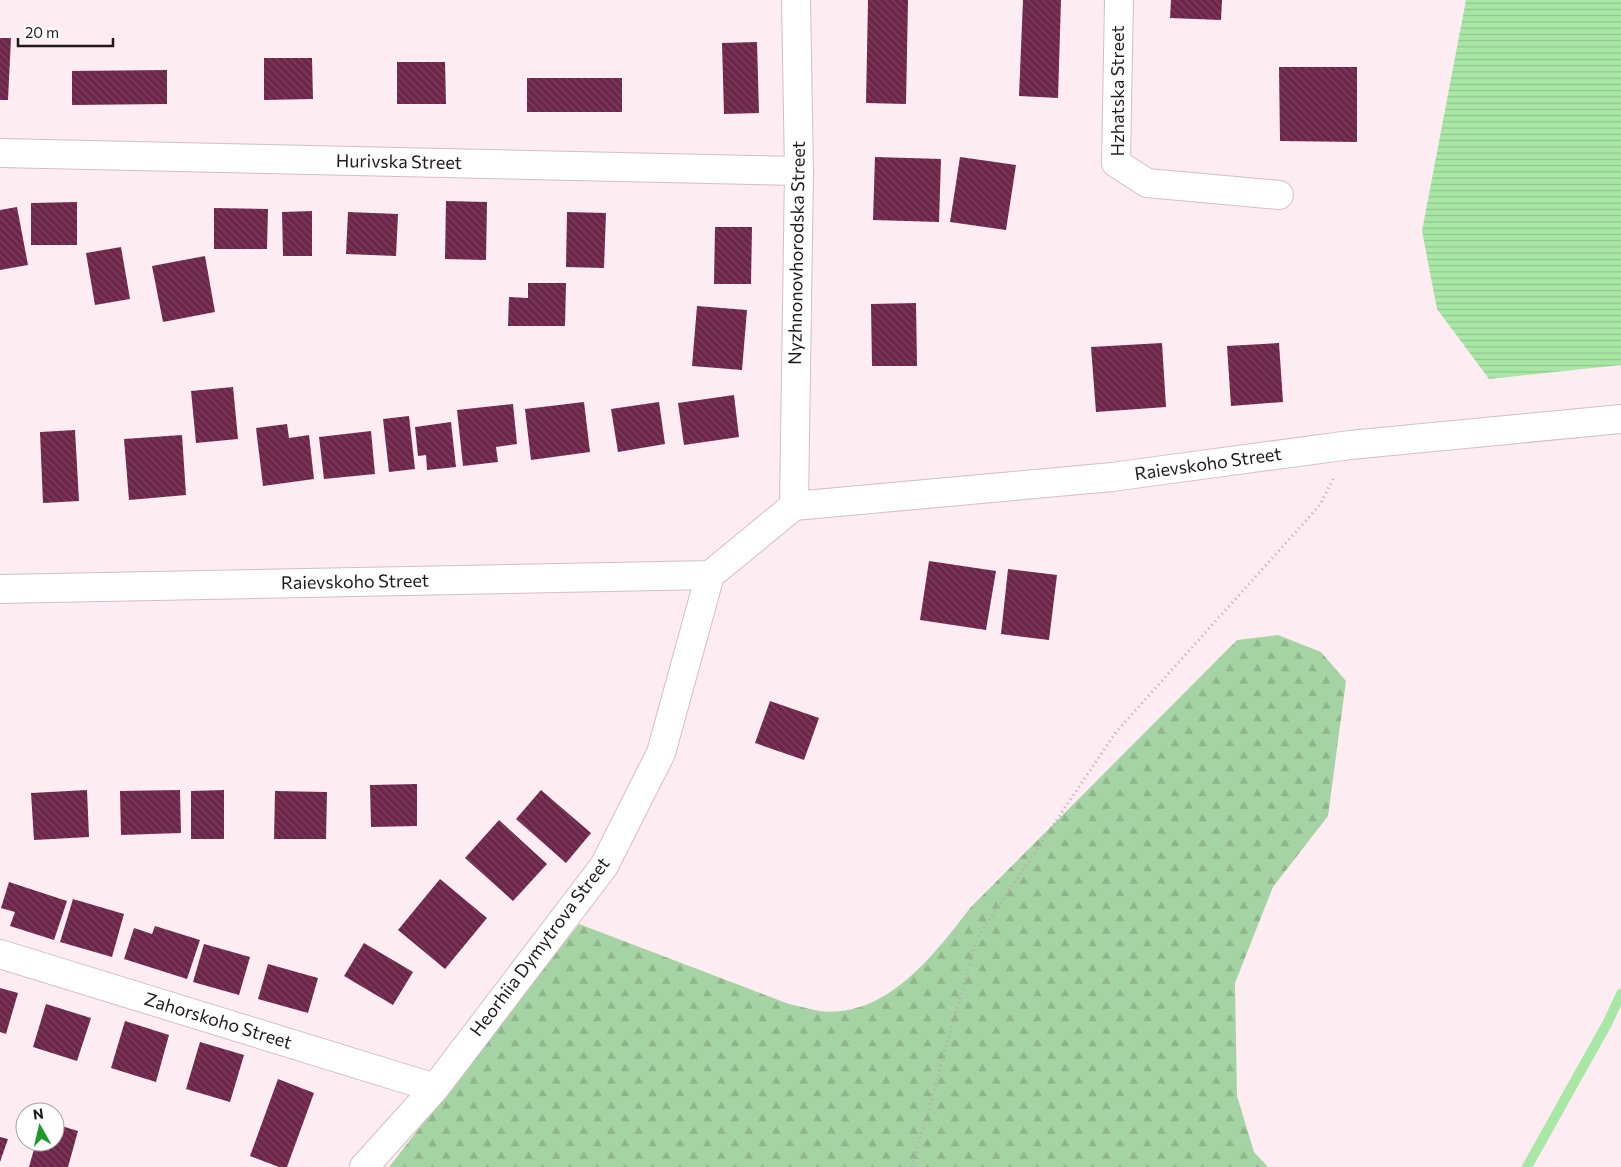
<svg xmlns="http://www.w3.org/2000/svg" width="1621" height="1167" viewBox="0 0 1621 1167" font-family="Commissioner,sans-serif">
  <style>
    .forest { fill: url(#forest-firs) }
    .water { fill: url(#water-rules) }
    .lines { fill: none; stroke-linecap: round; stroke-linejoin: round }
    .stream { stroke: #a8e7a5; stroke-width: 10 }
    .building { fill: url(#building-back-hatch) }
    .minor-casing { stroke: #d3bdc6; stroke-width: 30 }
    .path { stroke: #b7a8ae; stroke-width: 3; stroke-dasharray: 1 4; stroke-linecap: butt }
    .minor { stroke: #fff; stroke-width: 28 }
    .labels { text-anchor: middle; stroke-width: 5; stroke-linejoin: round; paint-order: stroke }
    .street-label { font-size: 18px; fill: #20191c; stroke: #fff }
  </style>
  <defs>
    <pattern id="forest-firs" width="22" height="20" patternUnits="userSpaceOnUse" patternTransform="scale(1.25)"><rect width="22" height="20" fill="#a6d3a4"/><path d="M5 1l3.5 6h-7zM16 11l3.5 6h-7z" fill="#8fb58d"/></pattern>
    <pattern id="water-rules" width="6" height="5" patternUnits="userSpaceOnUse" patternTransform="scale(1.25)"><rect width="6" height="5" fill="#a8e7a5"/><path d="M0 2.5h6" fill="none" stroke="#90c68d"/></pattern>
    <pattern id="building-back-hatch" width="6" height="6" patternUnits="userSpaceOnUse" patternTransform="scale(1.25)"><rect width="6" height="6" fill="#6d2549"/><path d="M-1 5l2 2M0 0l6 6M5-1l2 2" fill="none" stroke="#7d4360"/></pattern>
  </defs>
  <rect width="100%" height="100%" fill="#feecf3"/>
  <path class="forest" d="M 1278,635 L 1321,652 L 1346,681 L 1328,816 L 1273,887 L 1235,983 L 1237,1096 L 1254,1152 L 1268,1167 L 389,1167 L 579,924 L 789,1004 C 799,1006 809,1009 819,1011 C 886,1019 934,955 970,908 L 1237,640 Z"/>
  <path class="water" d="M 1466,0 L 1621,0 L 1621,365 L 1489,379 L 1437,309 L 1422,231 Z"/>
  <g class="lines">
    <path class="stream" d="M 1527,1167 L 1608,1022 L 1621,994"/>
  </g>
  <path class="building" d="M 868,0 L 908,0 L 906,104 L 866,103 Z
    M 1023,0 L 1061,0 L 1058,98 L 1019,96 Z
    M 1171,0 L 1222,0 L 1221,20 L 1170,18 Z
    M 0,38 L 11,38 L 8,100 L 0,100 Z
    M 757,42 L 759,113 L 724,114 L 722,43 Z
    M 264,58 L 312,58 L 313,99 L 264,100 Z
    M 397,62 L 445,62 L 446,104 L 397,104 Z
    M 1279,67 L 1357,67 L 1357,142 L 1280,141 Z
    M 167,70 L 167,104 L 72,105 L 72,71 Z
    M 527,78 L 622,78 L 622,112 L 527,112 Z
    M 875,157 L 941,159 L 939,222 L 873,220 Z
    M 960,157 L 1016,165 L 1006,230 L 950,222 Z
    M 446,201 L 487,202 L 486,260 L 445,259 Z
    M 77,202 L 77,245 L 31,245 L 31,203 Z
    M 17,207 L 28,265 L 0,270 L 0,210 Z
    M 214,208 L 268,209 L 267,249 L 214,249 Z
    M 312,211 L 312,256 L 283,256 L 282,212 Z
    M 348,212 L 398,214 L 396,256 L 346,254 Z
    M 567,212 L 606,213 L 604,268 L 566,267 Z
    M 715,227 L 752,227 L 751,284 L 714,284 Z
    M 121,247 L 130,299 L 95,305 L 86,253 Z
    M 205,256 L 215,312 L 163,322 L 152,266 Z
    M 528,283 L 566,283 L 565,326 L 508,326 L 509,297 L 528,298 Z
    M 916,303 L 917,366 L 872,366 L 871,304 Z
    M 697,306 L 747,310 L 742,370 L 692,366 Z
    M 1162,343 L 1166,407 L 1096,412 L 1091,347 Z
    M 1279,343 L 1283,402 L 1231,406 L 1227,346 Z
    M 233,387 L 238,439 L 196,443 L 191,391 Z
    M 734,395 L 739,437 L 684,445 L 678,403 Z
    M 584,402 L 590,452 L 531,460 L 525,409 Z
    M 659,402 L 665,444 L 618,452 L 611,409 Z
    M 513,404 L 517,444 L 496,447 L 498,462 L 463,466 L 457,410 Z
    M 409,416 L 415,469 L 389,472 L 383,419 Z
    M 451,422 L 456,467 L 427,470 L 426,455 L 418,456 L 415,427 Z
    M 287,424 L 289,438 L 309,435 L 314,479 L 263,486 L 256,428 Z
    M 75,430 L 79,501 L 43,503 L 40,432 Z
    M 371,431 L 375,474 L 324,479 L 319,437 Z
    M 182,435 L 186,495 L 129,500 L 124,439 Z
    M 929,561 L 996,571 L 986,630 L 920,620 Z
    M 1008,569 L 1057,575 L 1049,640 L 1001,634 Z
    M 770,701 L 819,718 L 804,760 L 755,743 Z
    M 417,784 L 417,826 L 371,827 L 370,785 Z
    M 87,790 L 89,837 L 34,840 L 31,793 Z
    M 180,790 L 181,833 L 121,835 L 120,791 Z
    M 224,790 L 224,839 L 191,839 L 191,791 Z
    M 541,790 L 591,833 L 566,863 L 516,819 Z
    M 275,791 L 327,792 L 326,839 L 274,839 Z
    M 499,820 L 547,864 L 513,901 L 465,858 Z
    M 440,879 L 487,918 L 445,969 L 398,930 Z
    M 9,882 L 67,901 L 54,940 L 10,926 L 15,912 L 1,908 Z
    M 73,899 L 124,914 L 112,957 L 60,942 Z
    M 155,926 L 200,940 L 187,979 L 124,959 L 134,928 L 152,934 Z
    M 364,943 L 413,972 L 393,1005 L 344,976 Z
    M 204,944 L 250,957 L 239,995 L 193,982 Z
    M 268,964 L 318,978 L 308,1013 L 258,999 Z
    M 0,988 L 18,993 L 6,1034 L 0,1032 Z
    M 46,1004 L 91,1018 L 77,1061 L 33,1047 Z
    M 125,1021 L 169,1035 L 156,1082 L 111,1068 Z
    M 200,1042 L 244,1055 L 230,1102 L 186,1089 Z
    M 278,1079 L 314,1093 L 287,1167 L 279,1167 L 250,1156 Z
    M 55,1124 L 78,1131 L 68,1167 L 29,1167 L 36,1142 L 55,1142 Z
    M 0,1137 L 8,1139 L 0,1162 Z"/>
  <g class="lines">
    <g class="minor-casing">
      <path id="minor" d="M 1119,0 L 1116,163 L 1147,183 L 1279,195
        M 0,153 L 799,171
        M 794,506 L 1112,477 L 1350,445 L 1621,419
        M 794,506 L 799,171 L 796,0
        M 0,589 L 710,575
        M 0,954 L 435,1088
        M 364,1167 L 435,1088 L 604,866 L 661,753 L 710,575 L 794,506"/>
    </g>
    <path class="path" d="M 912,1167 L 977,938 L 1116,732 L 1320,505 L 1333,479"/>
    <use href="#minor" class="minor"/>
  </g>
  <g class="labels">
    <g class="street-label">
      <text transform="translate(1118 91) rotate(-90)" y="6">Hzhatska Street</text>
      <text transform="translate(399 162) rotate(1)" y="6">Hurivska Street</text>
      <text transform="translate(797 253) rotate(-89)" y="6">Nyzhnonovhorodska Street</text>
      <text transform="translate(1208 464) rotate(-8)" y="6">Raievskoho Street</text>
      <text transform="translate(355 582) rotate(-1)" y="6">Raievskoho Street</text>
      <text transform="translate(540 947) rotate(-53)" y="6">Heorhiia Dymytrova Street</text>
      <text transform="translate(218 1021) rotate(17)" y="6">Zahorskoho Street</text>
    </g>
  </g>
  <g transform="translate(40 1127) rotate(352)"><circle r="24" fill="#ffffff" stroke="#a6a3a4"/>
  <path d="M0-4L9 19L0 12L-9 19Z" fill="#229829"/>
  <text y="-8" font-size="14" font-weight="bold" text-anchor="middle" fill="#20191c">N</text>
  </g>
  <path d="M18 38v8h95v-8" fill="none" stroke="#20191c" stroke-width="2.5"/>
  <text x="25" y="38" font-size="15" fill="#20191c" stroke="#ffffff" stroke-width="4" paint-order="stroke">20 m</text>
</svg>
